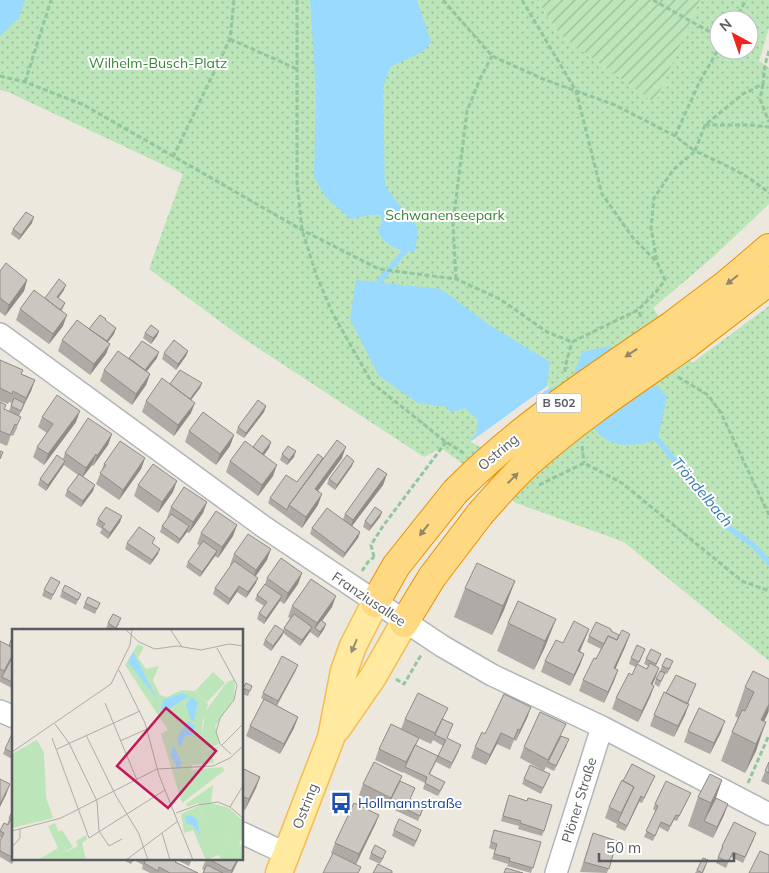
<svg xmlns="http://www.w3.org/2000/svg" width="769" height="873" viewBox="0 0 769 873" font-family="Mulish,sans-serif">
  <style>
    .park { fill: url(#park-dots); fill-rule: evenodd }
    .garden { fill: url(#garden-furrows) }
    .water { fill: #9bdaff }
    .pier { fill: #ece8de }
    .lines { fill: none; stroke-linecap: round; stroke-linejoin: round }
    .stream { stroke: #9bdaff; stroke-width: 5.5 }
    .minor-casing { stroke: #b2b6ba; stroke-width: 24 }
    .major-casing { stroke: #f6bc4d; stroke-width: 29 }
    .highway-casing { stroke: #ea9200; stroke-width: 30 }
    .path { stroke: #92c69e; stroke-width: 3; stroke-dasharray: 5 2.5; stroke-linecap: butt }
    .minor { stroke: #fff; stroke-width: 21 }
    .major { stroke: #ffeaa0; stroke-width: 26 }
    .highway { stroke: #ffd882; stroke-width: 28 }
    .highway-bridge-casing { stroke: #ea9200; stroke-width: 30; stroke-linecap: butt }
    .highway-bridge { stroke: #ffd882; stroke-width: 28 }
    .wall { fill: #afaaa5; fill-rule: evenodd }
    .shaded-wall { fill: #8f8b86 }
    .building { fill: #ccc6c0; stroke: #8f8b86 }
    .oneway { fill: #92876d }
    .oneway2 { fill: #928e77 }
    .labels { text-anchor: middle; stroke-width: 4; stroke-linejoin: round; paint-order: stroke }
    .shield { fill: #fff; stroke: #8a8d90; stroke-width: 1 }
    .shield-label { font-size: 12px; font-weight: bold; fill: #585c61 }
    .park-label { font-size: 14px; fill: #328631; stroke: #fff }
    .street-label { font-size: 14px; fill: #585c61; stroke: #fff }
    .transit-label { font-size: 14px; fill: #164399; stroke: #fff; text-anchor: start }
    .water-label { font-size: 15px; font-style: italic; fill: #367bb4; stroke: #fff }
    .inset-road { fill: none; stroke: #adaca8; stroke-width: 1 }
    .view { fill: #c2185b; fill-opacity: 0.15; stroke: #c2185b; stroke-width: 2.5 }
    .inset-edge { fill: none; stroke: #585c61; stroke-width: 2.5 }
  </style>
  <defs>
    <pattern id="park-dots" width="8" height="8" patternUnits="userSpaceOnUse" patternTransform="scale(1.25)"><rect width="8" height="8" fill="#bce5b9"/><path d="M2 2h.1M6 6h.1" fill="none" stroke="#9cbd9a" stroke-width="1.8" stroke-linecap="round"/></pattern>
    <pattern id="garden-furrows" width="10" height="10" patternUnits="userSpaceOnUse" patternTransform="scale(1.25)"><rect width="10" height="10" fill="#bce5b9"/><path d="M-1 1l2-2M0 10L10 0M9 11l2-2" fill="none" stroke="#9cbd9a"/></pattern>
  </defs>
  <rect width="100%" height="100%" fill="#ece8de"/>
  <path class="park" d="M 0,0 L 537,0 L 560,35 L 655,103 L 700,0 L 769,0 L 769,28 L 759,61 L 769,68 L 769,204 L 713,257 L 653,308 L 692,363 L 769,306 L 769,661 L 624,542 L 516,503 L 441,448 L 424,457 L 241,337 L 149,269 L 183,174 L 8,92 L 0,90 ZM 719,20 L 749,20 L 749,50 L 719,50 Z"/>
  <path class="garden" d="M 537,0 L 700,0 L 655,103 L 560,35 Z"/>
  <path class="water" d="M 0,0 L 25,0 L 19,18 L 0,36 Z
    M 310,0 L 417,0 L 431,42 L 424,51 L 390,67 L 383,88 L 385,186 L 418,229 L 415,252 C 401,252 383,245 378,231 L 382,222 L 380,215 L 370,215 L 351,219 L 326,198 L 314,177 L 316,89 Z
    M 356,280 L 441,289 L 491,326 L 550,362 L 546,393 L 530,466 L 470,439 L 476,435 L 478,420 L 465,408 L 451,412 L 447,407 L 418,403 L 379,376 L 350,319 Z
    M 610,346 L 642,372 L 667,396 L 658,440 C 619,450 599,447 583,407 C 580,400 573,389 573,382 C 573,373 579,361 582,352 Z"/>
  <path class="pier" d="M 549,385 L 548,393 L 562,446 L 529,468 L 470,442 Z"/>
  <g class="lines">
    <path class="stream" d="M 379,282 L 404,252
      M 546,393 L 562,387
      M 658,440 L 728,527 L 754,546 L 769,563"/>
    <g class="minor-casing">
      <path id="minor" d="M 0,334 L 264,527 L 442,646 L 492,675 L 602,727 L 769,814
        M 0,711 L 14,717
        M 242,833 L 287,854
        M 556,873 L 602,727"/>
    </g>
    <g class="major-casing">
      <path id="major" d="M 337,729 L 373,677 L 404,623
        M 279,873 L 331,738 L 344,671 L 353,646 L 375,603"/>
    </g>
    <g class="highway-casing">
      <path id="highway" d="M 671,326 L 728,283 L 769,248
        M 686,345 L 769,281
        M 375,603 L 396,566 L 455,492
        M 404,623 L 432,577 L 480,514"/>
    </g>
    <path class="path" d="M 297,0 L 297,182 L 302,230 L 317,277 L 333,314 L 372,383 L 446,442 L 465,454
      M 443,0 L 492,56 L 543,79 L 615,105 L 675,136 L 695,151 L 673,170 L 654,198 L 651,228 L 657,262 L 665,280 L 656,292 L 638,310
      M 522,0 L 576,91 L 602,194 L 633,238 L 657,262
      M 653,0 L 719,37
      M 735,20 L 746,0
      M 230,39 L 297,69
      M 769,51 L 765,65 L 763,84 L 743,94 L 705,125 L 695,151 C 721,163 747,174 769,193
      M 0,76 L 25,82 L 84,105 L 302,230 L 379,269 L 456,279 L 500,299 L 547,332 L 572,342 L 638,310 L 642,319
      M 25,82 L 51,0
      M 763,84 L 760,99 L 769,122
      M 705,125 L 749,125 L 769,127
      M 675,136 L 699,83 L 719,48
      M 173,157 L 230,39 L 234,0
      M 456,279 L 453,223 L 467,111 L 480,79 L 492,56
      M 565,372 L 565,367 L 572,342
      M 678,377 L 708,395 L 721,413 L 769,515
      M 582,446 L 584,463
      M 539,485 L 584,463 L 622,483 L 742,581 L 769,591
      M 374,557 L 371,545 L 383,526 L 446,442
      M 362,571 L 368,562 L 374,557
      M 396,679 L 404,684 L 421,655
      M 748,783 L 769,735"/>
    <use href="#minor" class="minor"/>
    <use href="#major" class="major"/>
    <use href="#highway" class="highway"/>
    <g class="highway-bridge-casing">
      <path id="highway-bridge" d="M 455,492 C 519,427 596,377 671,326
        M 480,514 C 496,496 512,477 530,461 C 578,418 633,382 686,345"/>
    </g>
    <use href="#highway-bridge" class="highway-bridge"/>
  </g>
  <path class="wall" d="M 32,223 L 19,240 L 11,234 L 13,229 Z
    M 0,271 L 27,280 L 24,291 L 5,316 L 0,312 Z
    M 64,290 L 58,298 L 65,303 L 62,311 L 63,326 L 49,344 L 16,320 L 20,309 Z
    M 105,321 L 114,334 L 108,342 L 106,354 L 90,375 L 58,351 L 62,340 L 89,329 Z
    M 159,331 L 157,336 L 151,344 L 143,338 L 145,333 Z
    M 188,351 L 186,356 L 176,370 L 162,359 L 164,353 Z
    M 129,358 L 157,358 L 147,371 L 150,374 L 146,385 L 132,405 L 100,381 L 104,370 Z
    M 0,360 L 22,374 L 35,380 L 31,391 L 19,416 L 17,428 L 13,436 L 11,435 L 7,446 L 0,443 L 0,402 L 5,409 L 9,411 L 12,403 L 9,402 L 8,404 L 0,401 Z
    M 202,383 L 200,388 L 191,400 L 191,413 L 174,436 L 142,412 L 146,401 L 170,384 Z
    M 266,406 L 264,412 L 244,438 L 236,433 L 238,427 Z
    M 42,417 L 76,422 L 44,465 L 33,457 L 37,447 L 47,433 L 38,427 Z
    M 189,431 L 234,435 L 230,446 L 216,465 L 185,442 Z
    M 112,434 L 108,445 L 93,466 L 92,465 L 83,477 L 93,491 L 81,507 L 65,496 L 67,490 L 78,475 L 64,465 L 46,491 L 38,485 L 40,479 L 63,459 L 65,453 Z
    M 271,442 L 269,448 L 264,455 L 273,476 L 258,496 L 226,472 L 230,461 L 253,447 Z
    M 282,454 L 294,457 L 287,465 L 280,460 Z
    M 145,458 L 141,469 L 119,500 L 96,484 L 104,464 Z
    M 323,458 L 342,458 L 318,491 L 318,505 L 302,528 L 268,503 L 270,498 L 297,482 Z
    M 352,466 L 335,490 L 327,484 L 329,479 Z
    M 387,474 L 383,485 L 352,526 L 360,532 L 358,538 L 343,558 L 310,534 L 312,528 L 343,519 L 345,514 Z
    M 138,485 L 173,492 L 158,513 L 134,496 Z
    M 207,502 L 203,513 L 189,533 L 187,532 L 178,544 L 160,532 L 162,526 L 168,518 L 167,518 L 171,507 Z
    M 382,512 L 380,517 L 369,531 L 363,527 L 365,521 Z
    M 122,516 L 120,522 L 108,539 L 100,533 L 102,529 L 96,525 L 98,519 Z
    M 237,525 L 233,536 L 218,558 L 215,556 L 200,577 L 186,567 L 188,562 L 200,546 L 197,544 L 201,533 Z
    M 127,543 L 158,554 L 150,565 L 125,549 Z
    M 234,554 L 267,560 L 256,576 L 256,583 L 246,598 L 237,592 L 228,605 L 213,594 L 215,588 L 231,566 L 230,565 Z
    M 302,573 L 298,584 L 284,604 L 280,601 L 264,624 L 257,619 L 259,613 L 264,606 L 255,600 L 257,595 L 265,584 L 267,578 Z
    M 515,581 L 504,610 L 492,635 L 454,617 L 465,588 Z
    M 60,582 L 51,600 L 42,596 L 44,590 Z
    M 62,591 L 81,594 L 76,605 L 60,597 Z
    M 85,603 L 100,603 L 95,614 L 83,608 Z
    M 292,606 L 332,607 L 322,621 L 326,624 L 324,629 L 318,638 L 310,632 L 300,646 L 283,633 L 282,636 L 271,651 L 263,645 L 265,640 L 283,631 L 284,628 L 290,618 L 288,617 Z
    M 556,619 L 545,647 L 534,670 L 497,651 L 508,623 Z
    M 108,623 L 119,624 L 115,630 L 109,630 L 106,629 Z
    M 589,629 L 585,639 L 580,651 L 584,654 L 580,665 L 570,686 L 541,672 L 545,661 L 563,643 Z
    M 611,631 L 626,645 L 615,668 L 618,670 L 614,681 L 604,703 L 579,691 L 583,680 L 596,659 L 601,649 L 587,642 L 589,636 Z
    M 0,641 L 9,646 L 14,642 L 14,689 L 0,682 Z
    M 645,649 L 638,665 L 647,669 L 648,666 L 644,664 L 646,659 L 661,654 L 656,666 L 655,679 L 652,685 L 654,686 L 650,697 L 638,722 L 612,709 L 616,698 L 632,675 L 636,667 L 629,664 L 631,658 Z
    M 662,666 L 671,667 L 667,674 L 660,671 Z
    M 296,670 L 277,706 L 298,717 L 294,728 L 280,754 L 246,736 L 250,726 L 264,700 L 261,698 L 263,693 Z
    M 665,673 L 659,687 L 654,684 L 656,679 Z
    M 769,679 L 769,711 L 764,721 L 756,751 L 745,773 L 721,761 L 732,732 L 738,718 L 735,716 L 745,687 Z
    M 246,683 L 250,691 L 248,696 L 242,694 L 242,689 Z
    M 696,684 L 688,704 L 685,715 L 674,737 L 650,726 L 654,715 L 666,693 Z
    M 531,707 L 527,718 L 516,741 L 514,740 L 510,750 L 497,744 L 486,765 L 471,758 L 475,747 L 485,734 Z
    M 405,719 L 443,719 L 453,724 L 447,738 L 459,751 L 450,769 L 436,762 L 430,774 L 443,787 L 438,796 L 423,789 L 425,783 L 403,772 L 403,773 L 375,760 L 379,749 L 401,729 ZM 418,738 L 431,744 L 433,740 L 443,746 L 438,756 L 416,746 Z
    M 688,731 L 721,732 L 710,754 L 684,742 Z
    M 14,735 L 14,760 L 3,754 L 5,749 Z
    M 561,736 L 567,745 L 554,771 L 546,767 L 544,771 L 520,758 L 524,747 Z
    M 769,762 L 769,785 L 761,781 Z
    M 242,768 L 260,777 L 256,788 L 245,810 L 242,809 Z
    M 550,774 L 541,794 L 522,784 L 524,779 Z
    M 402,776 L 400,781 L 415,788 L 410,799 L 424,806 L 418,821 L 388,807 L 387,809 L 359,795 L 363,784 Z
    M 655,776 L 642,803 L 639,802 L 625,831 L 616,827 L 617,824 L 605,818 L 609,807 L 623,781 Z
    M 722,780 L 716,798 L 728,804 L 724,815 L 713,838 L 688,826 L 698,797 Z
    M 691,793 L 677,821 L 674,820 L 668,832 L 659,827 L 653,841 L 644,837 L 656,811 L 653,809 L 655,804 Z
    M 507,801 L 544,831 L 542,836 L 518,829 L 519,826 L 501,821 Z
    M 14,808 L 14,859 L 15,859 L 12,864 L 0,857 L 0,841 L 1,838 L 0,837 L 0,832 L 4,823 L 8,825 L 9,825 L 7,824 Z
    M 379,815 L 375,825 L 356,865 L 331,853 L 335,843 Z
    M 394,830 L 419,836 L 414,847 L 392,836 Z
    M 494,830 L 541,842 L 531,873 L 507,866 L 508,864 L 492,859 L 495,850 L 489,848 Z
    M 593,833 L 617,841 L 607,873 L 580,872 Z
    M 754,839 L 743,863 L 731,857 L 726,868 L 716,863 L 720,852 L 722,846 Z
    M 371,853 L 384,857 L 380,864 L 369,859 Z
    M 121,859 L 192,859 L 189,866 L 177,860 L 176,862 L 198,873 L 150,873 L 142,869 L 143,865 L 134,860 L 131,864 Z
    M 206,859 L 239,859 L 232,873 L 203,873 L 204,870 L 202,869 Z
    M 706,866 L 703,873 L 695,873 L 697,870 Z"/>
  <path class="shaded-wall" d="M 34,217 L 32,223 L 19,240 L 21,235 Z
    M 27,280 L 24,291 L 5,316 L 9,305 Z
    M 66,285 L 64,290 L 55,303 L 57,297 Z
    M 67,315 L 63,326 L 49,344 L 53,334 Z
    M 116,328 L 114,334 L 101,351 L 103,346 Z
    M 159,331 L 157,336 L 151,344 L 153,338 Z
    M 110,344 L 106,354 L 90,375 L 94,364 Z
    M 188,351 L 186,356 L 176,370 L 178,364 Z
    M 159,352 L 157,358 L 140,380 L 142,375 Z
    M 150,374 L 146,385 L 132,405 L 136,394 Z
    M 35,380 L 31,391 L 22,408 L 26,398 Z
    M 202,383 L 200,388 L 185,408 L 187,403 Z
    M 195,403 L 191,413 L 174,436 L 178,425 Z
    M 266,406 L 264,412 L 244,438 L 246,433 Z
    M 80,411 L 76,422 L 44,465 L 48,454 Z
    M 112,434 L 108,445 L 93,466 L 97,456 Z
    M 234,435 L 230,446 L 216,465 L 220,454 Z
    M 271,442 L 269,448 L 257,464 L 259,458 Z
    M 346,447 L 342,458 L 311,500 L 315,489 Z
    M 296,451 L 294,457 L 287,465 L 289,460 Z
    M 96,454 L 92,465 L 82,478 L 86,468 Z
    M 145,458 L 141,469 L 119,500 L 123,490 Z
    M 65,461 L 63,466 L 46,491 L 48,485 Z
    M 354,461 L 352,466 L 335,490 L 337,485 Z
    M 277,465 L 273,476 L 258,496 L 262,485 Z
    M 387,474 L 383,485 L 349,530 L 353,520 Z
    M 177,481 L 173,492 L 158,513 L 162,502 Z
    M 95,485 L 93,491 L 81,507 L 83,501 Z
    M 322,494 L 318,505 L 302,528 L 306,517 Z
    M 207,502 L 203,513 L 189,533 L 193,522 Z
    M 382,512 L 380,517 L 369,531 L 371,526 Z
    M 122,516 L 120,522 L 108,539 L 110,533 Z
    M 237,525 L 233,536 L 218,558 L 222,547 Z
    M 189,526 L 187,532 L 178,544 L 180,539 Z
    M 360,532 L 358,538 L 343,558 L 345,553 Z
    M 160,549 L 158,554 L 150,565 L 152,560 Z
    M 271,549 L 267,560 L 252,581 L 256,570 Z
    M 217,551 L 215,556 L 200,577 L 202,572 Z
    M 302,573 L 298,584 L 284,604 L 288,593 Z
    M 258,578 L 256,583 L 246,598 L 248,592 Z
    M 515,581 L 504,610 L 492,635 L 503,606 Z
    M 239,586 L 237,592 L 228,605 L 230,599 Z
    M 282,596 L 280,601 L 264,624 L 266,618 Z
    M 336,596 L 332,607 L 316,629 L 315,628 L 317,623 Z
    M 556,619 L 545,647 L 534,670 L 545,641 Z
    M 326,624 L 324,629 L 318,638 L 320,632 Z
    M 312,627 L 310,632 L 300,646 L 302,640 Z
    M 589,629 L 585,639 L 575,662 L 578,651 Z
    M 284,631 L 282,636 L 271,651 L 273,646 Z
    M 630,634 L 626,645 L 611,679 L 614,668 Z
    M 584,654 L 580,665 L 570,686 L 574,675 Z
    M 298,665 L 296,670 L 276,706 L 278,701 Z
    M 659,668 L 655,679 L 647,695 L 651,684 Z
    M 618,670 L 614,681 L 604,703 L 608,692 Z
    M 654,686 L 650,697 L 638,722 L 642,711 Z
    M 689,704 L 685,715 L 674,737 L 678,726 Z
    M 769,704 L 768,713 L 754,743 L 761,720 Z
    M 531,707 L 527,718 L 516,741 L 520,730 Z
    M 298,717 L 294,728 L 280,754 L 284,744 Z
    M 725,721 L 721,732 L 710,754 L 714,743 Z
    M 766,722 L 756,751 L 745,773 L 756,744 Z
    M 501,733 L 497,744 L 486,765 L 490,755 Z
    M 260,777 L 256,788 L 245,810 L 249,799 Z
    M 722,780 L 712,809 L 704,821 L 711,803 Z
    M 10,784 L 6,795 L 0,807 L 0,804 Z
    M 641,796 L 639,802 L 625,831 L 627,826 Z
    M 728,804 L 724,815 L 713,838 L 717,827 Z
    M 379,815 L 375,825 L 355,865 L 359,854 Z
    M 238,859 L 239,859 L 232,873 L 231,873 Z"/>
  <path class="building" d="M 26,212 L 34,217 L 21,235 L 13,229 Z
    M 6,263 L 27,280 L 9,305 L 0,298 L 0,271 Z
    M 59,279 L 66,285 L 57,297 L 65,303 L 60,310 L 45,298 Z
    M 34,290 L 67,315 L 53,334 L 20,309 Z
    M 100,315 L 106,319 L 105,320 L 116,328 L 107,341 L 89,329 Z
    M 77,320 L 110,344 L 94,364 L 62,340 Z
    M 151,325 L 159,331 L 153,338 L 145,333 Z
    M 174,340 L 188,351 L 178,364 L 164,353 Z
    M 142,341 L 159,352 L 145,370 L 129,358 Z
    M 118,351 L 150,374 L 136,394 L 104,370 Z
    M 0,360 L 23,370 L 21,374 L 35,380 L 26,398 L 13,391 L 12,394 L 0,388 Z
    M 180,370 L 202,383 L 190,399 L 170,384 Z
    M 162,378 L 195,403 L 178,425 L 146,401 Z
    M 57,395 L 80,411 L 48,454 L 37,447 L 53,424 L 42,417 Z
    M 14,398 L 24,403 L 21,411 L 11,406 Z
    M 258,400 L 266,406 L 246,433 L 238,427 Z
    M 0,402 L 6,405 L 4,409 L 21,417 L 17,425 L 15,424 L 10,435 L 0,431 Z
    M 203,412 L 234,435 L 220,454 L 189,431 Z
    M 88,418 L 112,434 L 97,456 L 96,454 L 86,468 L 65,453 Z
    M 262,435 L 271,442 L 262,454 L 253,447 Z
    M 337,440 L 346,447 L 315,489 L 322,494 L 306,517 L 289,505 Z
    M 120,441 L 145,458 L 123,490 L 100,473 L 106,465 L 104,464 Z
    M 245,441 L 277,465 L 262,485 L 230,461 Z
    M 288,446 L 296,451 L 289,460 L 282,454 Z
    M 0,451 L 3,452 L 0,459 Z
    M 318,454 L 323,458 L 289,505 L 287,510 L 270,498 L 286,475 L 297,482 Z
    M 57,455 L 65,461 L 48,485 L 40,479 Z
    M 347,455 L 354,461 L 337,485 L 329,479 Z
    M 153,464 L 177,481 L 162,502 L 138,485 Z
    M 378,468 L 387,474 L 353,520 L 345,514 Z
    M 79,474 L 95,485 L 83,501 L 67,490 Z
    M 184,487 L 207,502 L 193,522 L 171,507 Z
    M 106,507 L 122,516 L 110,533 L 102,527 L 105,524 L 98,519 Z
    M 375,507 L 382,512 L 371,526 L 365,521 Z
    M 327,508 L 360,532 L 345,553 L 312,528 Z
    M 216,511 L 237,525 L 222,547 L 201,533 Z
    M 171,514 L 189,526 L 180,539 L 162,526 Z
    M 139,527 L 155,538 L 152,543 L 160,549 L 152,560 L 127,543 Z
    M 248,534 L 271,549 L 256,570 L 234,554 Z
    M 203,541 L 217,551 L 202,572 L 188,562 Z
    M 281,558 L 302,573 L 288,593 L 267,578 Z
    M 234,561 L 258,578 L 248,592 L 239,586 L 230,599 L 215,588 Z
    M 477,563 L 515,581 L 503,606 L 465,588 Z
    M 51,577 L 60,582 L 53,595 L 44,590 Z
    M 311,579 L 336,596 L 317,623 L 292,606 Z
    M 265,584 L 282,596 L 266,618 L 259,613 L 267,602 L 257,595 Z
    M 65,585 L 81,594 L 78,600 L 62,591 Z
    M 88,597 L 100,603 L 97,609 L 85,603 Z
    M 518,601 L 556,619 L 545,641 L 508,623 Z
    M 113,614 L 121,618 L 116,628 L 108,623 Z
    M 294,614 L 312,627 L 302,640 L 284,628 Z
    M 321,620 L 326,624 L 320,632 L 315,628 Z
    M 574,621 L 589,629 L 578,651 L 584,654 L 574,675 L 545,661 L 556,640 L 563,643 Z
    M 596,622 L 611,629 L 611,631 L 619,635 L 617,640 L 608,636 L 604,644 L 589,636 Z
    M 275,625 L 284,631 L 273,646 L 265,640 Z
    M 23,628 L 28,630 L 22,630 Z
    M 139,628 L 144,630 L 138,630 Z
    M 622,630 L 630,634 L 614,668 L 618,670 L 608,692 L 583,680 L 594,658 L 596,659 L 608,636 L 617,640 Z
    M 11,640 L 14,642 L 14,648 L 9,646 Z
    M 0,641 L 14,648 L 14,652 L 4,671 L 0,669 Z
    M 637,645 L 645,649 L 639,662 L 631,658 Z
    M 651,649 L 661,654 L 656,664 L 646,659 Z
    M 14,654 L 14,683 L 2,677 Z
    M 282,656 L 298,665 L 278,701 L 263,693 Z
    M 666,658 L 673,661 L 669,669 L 662,666 Z
    M 650,663 L 659,668 L 651,684 L 654,686 L 642,711 L 616,698 L 629,673 L 632,675 L 637,664 L 647,669 Z
    M 660,671 L 665,673 L 661,681 L 656,679 Z
    M 753,671 L 769,679 L 769,704 L 761,720 L 766,722 L 756,744 L 732,732 L 742,710 L 745,711 L 754,692 L 745,687 Z
    M 676,675 L 696,684 L 687,704 L 666,693 Z
    M 246,683 L 252,686 L 250,691 L 243,688 Z
    M 664,692 L 689,704 L 678,726 L 654,715 Z
    M 418,693 L 448,708 L 435,733 L 405,719 Z
    M 504,694 L 531,707 L 520,730 L 518,729 L 514,739 L 501,733 L 490,755 L 475,747 L 482,732 L 485,734 Z
    M 264,699 L 298,717 L 284,744 L 250,726 Z
    M 699,708 L 725,721 L 714,743 L 688,731 Z
    M 540,712 L 566,724 L 548,760 L 524,747 Z
    M 442,719 L 453,724 L 447,738 L 461,745 L 452,763 L 438,756 L 429,774 L 445,782 L 440,791 L 425,783 L 427,777 L 405,767 L 415,745 L 438,756 L 446,740 L 435,735 Z
    M 391,724 L 419,738 L 406,762 L 379,749 Z
    M 12,734 L 14,735 L 14,753 L 5,749 Z
    M 561,736 L 569,739 L 556,766 L 548,762 Z
    M 374,762 L 402,776 L 391,798 L 363,784 Z
    M 769,762 L 769,773 L 765,771 Z
    M 632,764 L 655,776 L 644,798 L 641,796 L 627,826 L 618,821 L 634,787 L 623,781 Z
    M 530,765 L 550,774 L 543,788 L 524,779 Z
    M 242,768 L 260,777 L 249,799 L 242,796 Z
    M 710,774 L 722,780 L 711,803 L 698,797 Z
    M 0,779 L 10,784 L 0,804 Z
    M 622,780 L 634,787 L 621,813 L 609,807 Z
    M 400,781 L 415,788 L 410,799 L 424,806 L 420,816 L 390,801 Z
    M 666,781 L 691,793 L 679,816 L 676,815 L 670,826 L 661,822 L 655,836 L 646,831 L 658,806 L 655,804 Z
    M 509,795 L 527,801 L 528,798 L 552,805 L 544,831 L 520,823 L 521,821 L 503,816 Z
    M 716,798 L 728,804 L 717,827 L 704,821 Z
    M 354,803 L 379,815 L 359,854 L 335,843 Z
    M 14,808 L 14,858 L 0,851 L 0,841 L 4,833 L 0,831 L 4,823 L 8,825 L 11,819 L 9,818 Z
    M 399,819 L 421,830 L 416,841 L 394,830 Z
    M 734,822 L 756,833 L 745,857 L 733,852 L 728,862 L 718,857 L 723,847 L 722,846 Z
    M 494,830 L 541,842 L 533,868 L 509,861 L 510,858 L 494,854 L 497,844 L 491,842 Z
    M 593,833 L 617,841 L 609,869 L 584,862 Z
    M 375,845 L 386,851 L 382,859 L 371,853 Z
    M 760,851 L 769,855 L 769,873 L 749,873 Z
    M 333,853 L 361,867 L 358,873 L 323,873 Z
    M 703,858 L 708,860 L 702,873 L 697,870 Z
    M 145,859 L 177,859 L 175,862 L 198,873 L 170,873 L 159,867 L 158,871 L 144,863 L 146,860 Z
    M 208,859 L 238,859 L 231,871 Z
    M 378,864 L 392,871 L 392,873 L 373,873 Z
    M 207,865 L 223,873 L 203,873 Z
    M 506,868 L 523,873 L 504,873 Z"/>
  <defs><path id="oneway-solid" d="M-6-.8H1V-3.2L6.5 0L1 3.2V.8H-6Z" transform="scale(1.25)"/></defs>
  <g class="oneway">
    <use href="#oneway-solid" transform="translate(732 280) rotate(141)"/>
    <use href="#oneway-solid" transform="translate(631 353) rotate(146)"/>
    <use href="#oneway-solid" transform="translate(513 478) rotate(-45)"/>
    <use href="#oneway-solid" transform="translate(424 530) rotate(128)"/>
  </g>
  <use class="oneway2" href="#oneway-solid" transform="translate(354 646) rotate(113)"/>
  <defs>
    <g id="bus-bare" transform="scale(1.725)"><path d="M-5-6H5V4H4V6H2V4H-2V6H-4V4H-5ZM-3.5-4V0h7V-4ZM-3.5 1.2v1.5H-2V1.2ZM2 1.2v1.5H3.5V1.2Z" fill="#1a4fb4" stroke="#fff" stroke-width="2.5" paint-order="stroke"/></g>
  </defs>
  <g fill-rule="evenodd">
    <use href="#bus-bare" x="341" y="803"/>
  </g>
  <g class="labels">
    <rect class="shield" x="536.5" y="393.5" width="45" height="19" rx="4"/>
    <g class="shield-label">
      <text x="559" y="407">B 502</text>
    </g>
    <g class="park-label">
      <text x="158" y="68">Wilhelm-Busch-Platz</text>
      <text x="445" y="220">Schwanenseepark</text>
    </g>
    <g class="street-label">
      <text transform="translate(498 452) rotate(-40)" y="5">Ostring</text>
      <text transform="translate(369 599) rotate(34)" y="5">Franziusallee</text>
      <text transform="translate(579 800) rotate(-73)" y="5">Plöner Straße</text>
      <text transform="translate(305 806) rotate(-69)" y="5">Ostring</text>
    </g>
    <g class="transit-label">
      <text x="358" y="808">Hollmannstraße</text>
    </g>
    <g class="water-label">
      <text transform="translate(702 492) rotate(50)" y="5">Tröndelbach</text>
    </g>
  </g>
  <g transform="translate(12 629)">
    <rect width="231" height="231" fill="#ece8de"/>
    <path d="M 201,43 L 213,54 L 195,73 L 183,62 ZM 50,201 L 61,218 L 54,222 L 46,203 Z" fill="#bce5b9"/>
    <path d="M 201,156 L 199,174 L 217,179 L 231,192 L 231,208 L 227,214 L 231,218 L 231,231 L 227,231 L 212,204 L 205,222 L 186,174 L 176,178 L 174,175 Z" fill="#bce5b9"/>
    <path d="M 126,15 L 132,18 L 126,29 L 134,40 L 147,37 L 141,51 L 148,66 L 155,68 L 170,61 L 183,62 L 196,75 L 190,95 L 191,122 L 208,117 L 200,125 L 202,134 L 180,136 L 179,141 L 210,138 L 213,141 L 170,174 L 149,105 L 156,101 L 113,36 ZM 25,111 L 32,124 L 34,168 L 41,189 L 0,199 L 0,125 ZM 187,177 L 205,221 L 212,204 L 227,231 L 209,231 L 207,226 L 194,231 L 181,201 L 172,204 L 169,185 ZM 43,194 L 54,223 L 66,217 L 64,212 L 74,206 L 75,211 L 70,214 L 74,231 L 26,231 L 46,219 L 36,197 Z" fill="#bce5b9"/>
    <path d="M 223,50 L 222,70 L 203,97 L 207,115 L 191,122 L 189,113 L 193,83 L 215,53 Z" fill="#bce5b9"/>
    <path d="M 121,23 L 141,62 L 147,72 L 116,33 ZM 170,64 L 177,67 L 154,82 L 149,80 L 151,71 ZM 179,68 L 186,73 L 182,92 L 179,91 L 174,76 ZM 177,92 L 183,97 L 180,106 L 174,106 L 167,119 L 165,108 ZM 162,117 L 170,134 L 166,140 L 158,125 ZM 178,186 L 185,190 L 188,206 L 181,196 L 175,195 L 173,188 Z" fill="#9bdaff"/>
    <path class="inset-road" d="M 113,0 L 127,13 L 143,20 L 165,17 L 189,21 L 217,15 L 232,17M 158,0 L 170,18M 205,19 L 225,56 L 222,71 L 208,89 L 204,103 L 208,115 L 219,125M 107,41 L 133,94 L 147,146 L 181,231M 93,74 L 125,151M 43,95 L 57,114 L 85,172 L 87,202 L 97,217 L 110,210M 74,106 L 104,167 L 127,205 L 136,231M 40,109 L 77,209 L 153,161M 108,112 L 135,100M 209,117 L 232,94M 45,120 L 128,82M 0,123 L 99,55 L 118,16 L 120,0M 145,140 L 201,137 L 218,129 L 232,116M 218,178 L 232,155M 164,184 L 186,176 L 206,173 L 218,178 L 232,190M 0,202 L 49,189 L 145,140M 150,204 L 158,231M 0,218 L 8,209 L 8,200M 114,231 L 166,192"/>
    <path class="view" d="M 154,79 L 204,122 L 156,179 L 105,137 Z"/>
    <rect width="231" height="231" class="inset-edge"/>
  </g>
  <g transform="translate(734 35) rotate(320)"><circle r="24" fill="#ffffff" stroke="#bcbec0"/>
  <path d="M0-4L9 19L0 12L-9 19Z" fill="#ef2421"/>
  <text y="-8" font-size="14" font-weight="bold" text-anchor="middle" fill="#585c61">N</text>
  </g>
  <path d="M599 853v8h135v-8" fill="none" stroke="#585c61" stroke-width="2.5"/>
  <text x="606" y="853" font-size="15" fill="#585c61" stroke="#ffffff" stroke-width="4" paint-order="stroke">50 m</text>
</svg>
